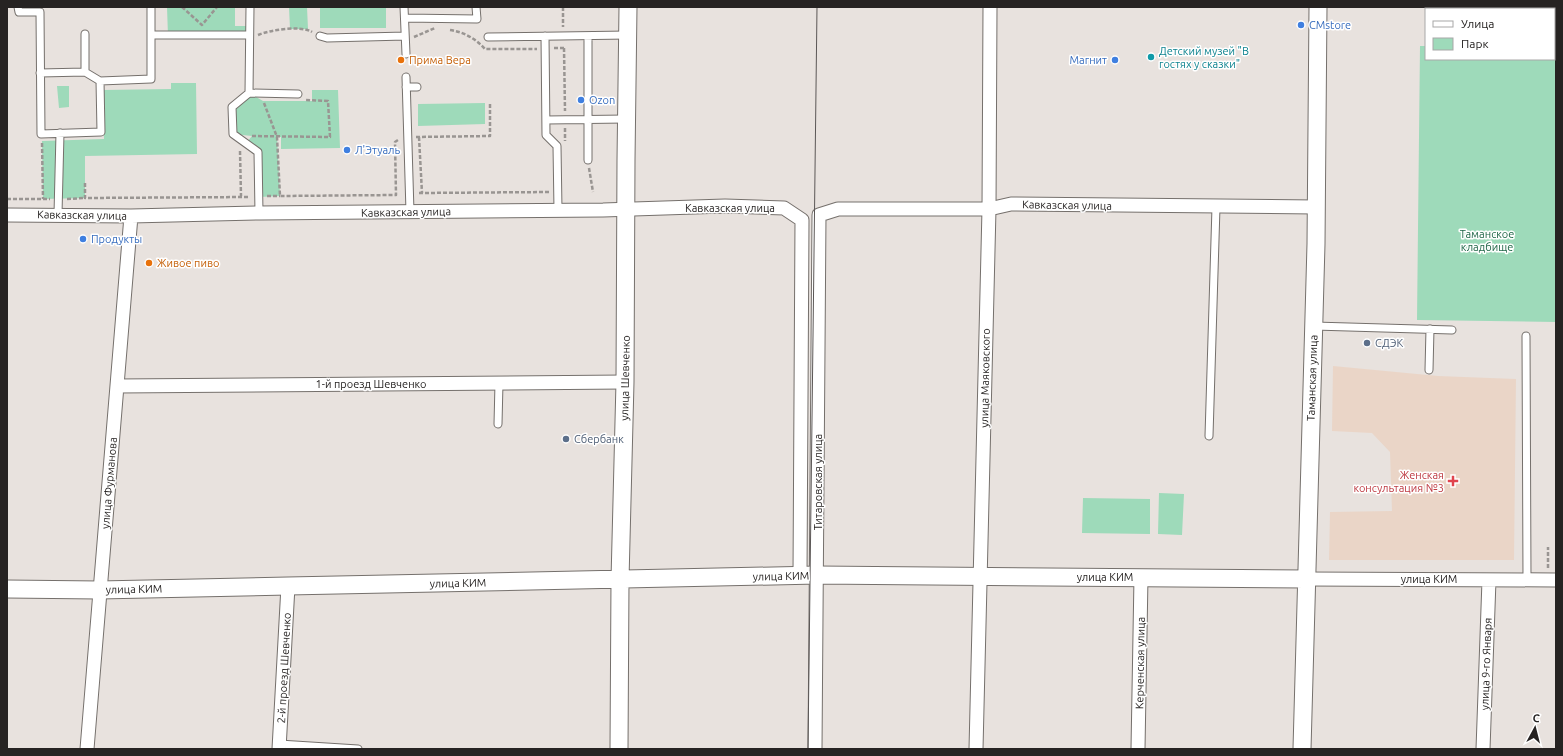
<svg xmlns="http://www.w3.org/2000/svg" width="1563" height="756" viewBox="0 0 1563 756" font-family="Ubuntu,sans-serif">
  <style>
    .medical { fill: #ead5c7 }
    .green { fill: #9edaba }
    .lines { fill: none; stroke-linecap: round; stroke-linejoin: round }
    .service-casing { stroke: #75706c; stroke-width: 9 }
    .minor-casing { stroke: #75706c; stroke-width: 15 }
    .tertiary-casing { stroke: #75706c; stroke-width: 19 }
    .path { stroke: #999592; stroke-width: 2.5; stroke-dasharray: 4 2; stroke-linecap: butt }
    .service { stroke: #fff; stroke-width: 7 }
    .minor { stroke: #fff; stroke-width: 13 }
    .tertiary { stroke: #fff; stroke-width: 17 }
    .tram { stroke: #5b5756; stroke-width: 1 }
    .shop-dot { fill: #3f7fe0; stroke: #fff; stroke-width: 1.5 }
    .culture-dot { fill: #0f9aa8; stroke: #fff; stroke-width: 1.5 }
    .food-dot { fill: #e8710a; stroke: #fff; stroke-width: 1.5 }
    .service-dot { fill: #5c6f8a; stroke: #fff; stroke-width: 1.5 }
    .health-dot { fill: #e0444e; stroke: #fff; stroke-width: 1.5 }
    .labels { text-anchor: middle; stroke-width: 3; stroke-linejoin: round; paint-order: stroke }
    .shop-label { font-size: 11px; fill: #366cbe; stroke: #fff; text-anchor: start }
    .culture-label { font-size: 11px; fill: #0d838f; stroke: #fff; text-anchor: start }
    .food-label { font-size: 11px; fill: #c56008; stroke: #fff; text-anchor: start }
    .street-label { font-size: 11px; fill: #262322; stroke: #fff }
    .park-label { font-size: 11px; fill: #1f6647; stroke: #fff }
    .service-label { font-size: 11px; fill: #4e5e75; stroke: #fff; text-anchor: start }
    .health-label { font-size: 11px; fill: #be3a42; stroke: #fff; text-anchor: end }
  </style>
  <rect width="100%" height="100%" fill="#e8e2de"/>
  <path class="medical" d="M 1333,366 L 1438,376 L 1516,379 L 1514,560 L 1329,560 L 1330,512 L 1392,511 L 1390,452 L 1372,433 L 1332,431 Z"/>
  <path class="green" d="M 167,7 L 235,7 L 235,26 L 249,26 L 249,35 L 168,36 Z
    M 289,7 L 307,7 L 308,29 L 290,29 Z
    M 320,7 L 386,7 L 386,28 L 320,28 Z
    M 1420,46 L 1426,46 L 1426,59 L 1554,59 L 1554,47 L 1556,47 L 1556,322 L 1417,320 Z
    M 171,83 L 196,83 L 197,154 L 85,156 L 85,198 L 43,199 L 42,141 L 104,139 L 103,90 L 171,89 Z
    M 57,86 L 69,86 L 69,107 L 59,108 Z
    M 312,90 L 338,90 L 340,148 L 281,149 L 281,137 L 277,137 L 280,196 L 259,197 L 258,152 L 246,143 L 252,136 L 233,134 L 232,107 L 249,93 L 263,101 L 312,101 Z
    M 485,103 L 485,124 L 418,126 L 418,104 Z
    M 1159,493 L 1184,494 L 1182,535 L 1158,534 Z
    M 1083,498 L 1150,499 L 1150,534 L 1082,533 Z"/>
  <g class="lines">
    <g class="service-casing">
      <path id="service" d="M 18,7 L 19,12 L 40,12 L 41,134 L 101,132 L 100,81 L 151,79 L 151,7
        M 404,7 L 406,54
        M 405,18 L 477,19 L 476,7
        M 85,34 L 85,72 L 100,81
        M 151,35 L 249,35
        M 320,36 L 327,38 L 405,36
        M 545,36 L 546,135 L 557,146 L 558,210
        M 588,36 L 588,160
        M 488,37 L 628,35
        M 40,73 L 85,72
        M 406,77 L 410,212
        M 406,87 L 417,87
        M 249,93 L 250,7
        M 546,120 L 626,119
        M 259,213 L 258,152 L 233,134 L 232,107 L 249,93 L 298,94
        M 58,214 L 60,133
        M 1314,326 L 1452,330
        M 1526,336 L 1527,580
        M 1429,370 L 1430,329
        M 498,424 L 499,383
        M 1209,436 L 1216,207
        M 279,744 L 358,749"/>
    </g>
    <g class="minor-casing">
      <path id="minor" d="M 7,215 L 131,216 L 259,213 L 603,210 L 725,206 L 784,208 L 802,220 L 800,576
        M 117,386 L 625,382
        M 1306,579 L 1556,580
        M 87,749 L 131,216
        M 279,749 L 288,586
        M 815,749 L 819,215 L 838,209 L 989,209 L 1011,204 L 1316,207
        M 976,749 L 989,209 L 990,7
        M 1138,749 L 1141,577
        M 1483,749 L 1489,580"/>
    </g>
    <g class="tertiary-casing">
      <path id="tertiary" d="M 7,589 L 99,590 L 288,586 L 817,575 L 1306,579
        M 619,749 L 620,580 L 625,382 L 626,160 L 628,7
        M 1302,749 L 1316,244 L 1318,7"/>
    </g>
    <path class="path" d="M 182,7 L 202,25 L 217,7
      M 563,7 L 563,27
      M 450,30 C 464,32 476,39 485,49 L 537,49
      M 258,35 C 270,30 301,25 312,32
      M 414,37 L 435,28
      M 554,48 L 564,48
      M 564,48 L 565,111
      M 264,103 L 277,137 L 280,196 L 396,195 L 395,142 L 398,140
      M 565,128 L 565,141
      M 252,136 L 330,137 L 328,101 L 305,100
      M 416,137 L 490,136 L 490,102
      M 419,137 L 422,193
      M 42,143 L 43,199
      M 240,151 L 241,196
      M 589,168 L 593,192
      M 85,183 L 85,198 L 250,197
      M 419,193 L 550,192
      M 267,196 L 280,196
      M 7,199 L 50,199
      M 67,199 L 85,198
      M 1548,568 L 1548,547"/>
    <use href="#service" class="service"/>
    <use href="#minor" class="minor"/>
    <use href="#tertiary" class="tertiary"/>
    <path class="tram" d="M 808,749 L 817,7"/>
  </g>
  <g class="shop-dot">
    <circle cx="1301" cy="25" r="4"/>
    <circle cx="1115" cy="60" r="4"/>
    <circle cx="581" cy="100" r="4"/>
    <circle cx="347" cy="150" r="4"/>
    <circle cx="83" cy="239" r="4"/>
  </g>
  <circle class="culture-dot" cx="1151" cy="57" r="4"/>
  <g class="food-dot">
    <circle cx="401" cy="60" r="4"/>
    <circle cx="149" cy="263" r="4"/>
  </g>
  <g class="service-dot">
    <circle cx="1367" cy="343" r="4"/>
    <circle cx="566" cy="439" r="4"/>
  </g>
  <path class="health-dot" d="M1451 475h4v4h4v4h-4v4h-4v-4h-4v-4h4z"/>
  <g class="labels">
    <g class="shop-label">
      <text x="1309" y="29">CMstore</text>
      <text x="1107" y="64" text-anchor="end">Магнит</text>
      <text x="589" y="104">Ozon</text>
      <text x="355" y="154">Л'Этуаль</text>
      <text x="91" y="243">Продукты</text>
    </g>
    <g class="culture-label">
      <text x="1159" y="55">Детский музей "В<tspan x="1159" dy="13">гостях у сказки"</tspan></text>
    </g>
    <g class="food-label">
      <text x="409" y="64">Прима Вера</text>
      <text x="157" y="267">Живое пиво</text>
    </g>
    <g class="street-label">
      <text transform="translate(1067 205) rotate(1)" y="4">Кавказская улица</text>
      <text x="730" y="212">Кавказская улица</text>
      <text transform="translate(406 212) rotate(-1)" y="4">Кавказская улица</text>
      <text transform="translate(82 215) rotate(1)" y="4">Кавказская улица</text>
      <text transform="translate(625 378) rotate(-89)" y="4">улица Шевченко</text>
      <text transform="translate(985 378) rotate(-89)" y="4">улица Маяковского</text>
      <text transform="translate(1312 378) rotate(-88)" y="4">Таманская улица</text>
      <text x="371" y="388">1-й проезд Шевченко</text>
      <text transform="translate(818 482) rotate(-90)" y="4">Титаровская улица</text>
      <text transform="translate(109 483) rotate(-85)" y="4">улица Фурманова</text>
      <text transform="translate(781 576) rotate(-1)" y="4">улица КИМ</text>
      <text x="1105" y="581">улица КИМ</text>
      <text x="1429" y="583">улица КИМ</text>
      <text transform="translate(458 583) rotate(-1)" y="4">улица КИМ</text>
      <text transform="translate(134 589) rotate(-1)" y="4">улица КИМ</text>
      <text transform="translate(1140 663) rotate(-89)" y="4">Керченская улица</text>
      <text transform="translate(1486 664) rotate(-88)" y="4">улица 9-го Января</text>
      <text transform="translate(284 668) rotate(-87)" y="4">2-й проезд Шевченко</text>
    </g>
    <g class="park-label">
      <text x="1487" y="238">Таманское<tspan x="1487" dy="13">кладбище</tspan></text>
    </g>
    <g class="service-label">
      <text x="1375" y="347">СДЭК</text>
      <text x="574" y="443">Сбербанк</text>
    </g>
    <g class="health-label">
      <text x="1444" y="479">Женская<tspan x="1444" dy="13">консультация №3</tspan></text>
    </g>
  </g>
  <rect width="1563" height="756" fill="none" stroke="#262322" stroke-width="16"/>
  <rect x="1425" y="8" width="130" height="52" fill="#ffffff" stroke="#a8a7a7"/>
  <rect x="1433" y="21" width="20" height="6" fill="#ffffff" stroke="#a8a7a7"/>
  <text x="1461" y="28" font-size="12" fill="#262322">Улица</text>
  <rect x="1433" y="38" width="20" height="12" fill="#9edaba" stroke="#a8a7a7"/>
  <text x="1461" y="48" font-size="12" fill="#262322">Парк</text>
  <g transform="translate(1535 728) rotate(7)" stroke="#ffffff" stroke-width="3" paint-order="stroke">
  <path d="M0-3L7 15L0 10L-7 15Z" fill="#262322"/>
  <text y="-6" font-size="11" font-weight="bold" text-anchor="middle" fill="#262322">С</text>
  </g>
</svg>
